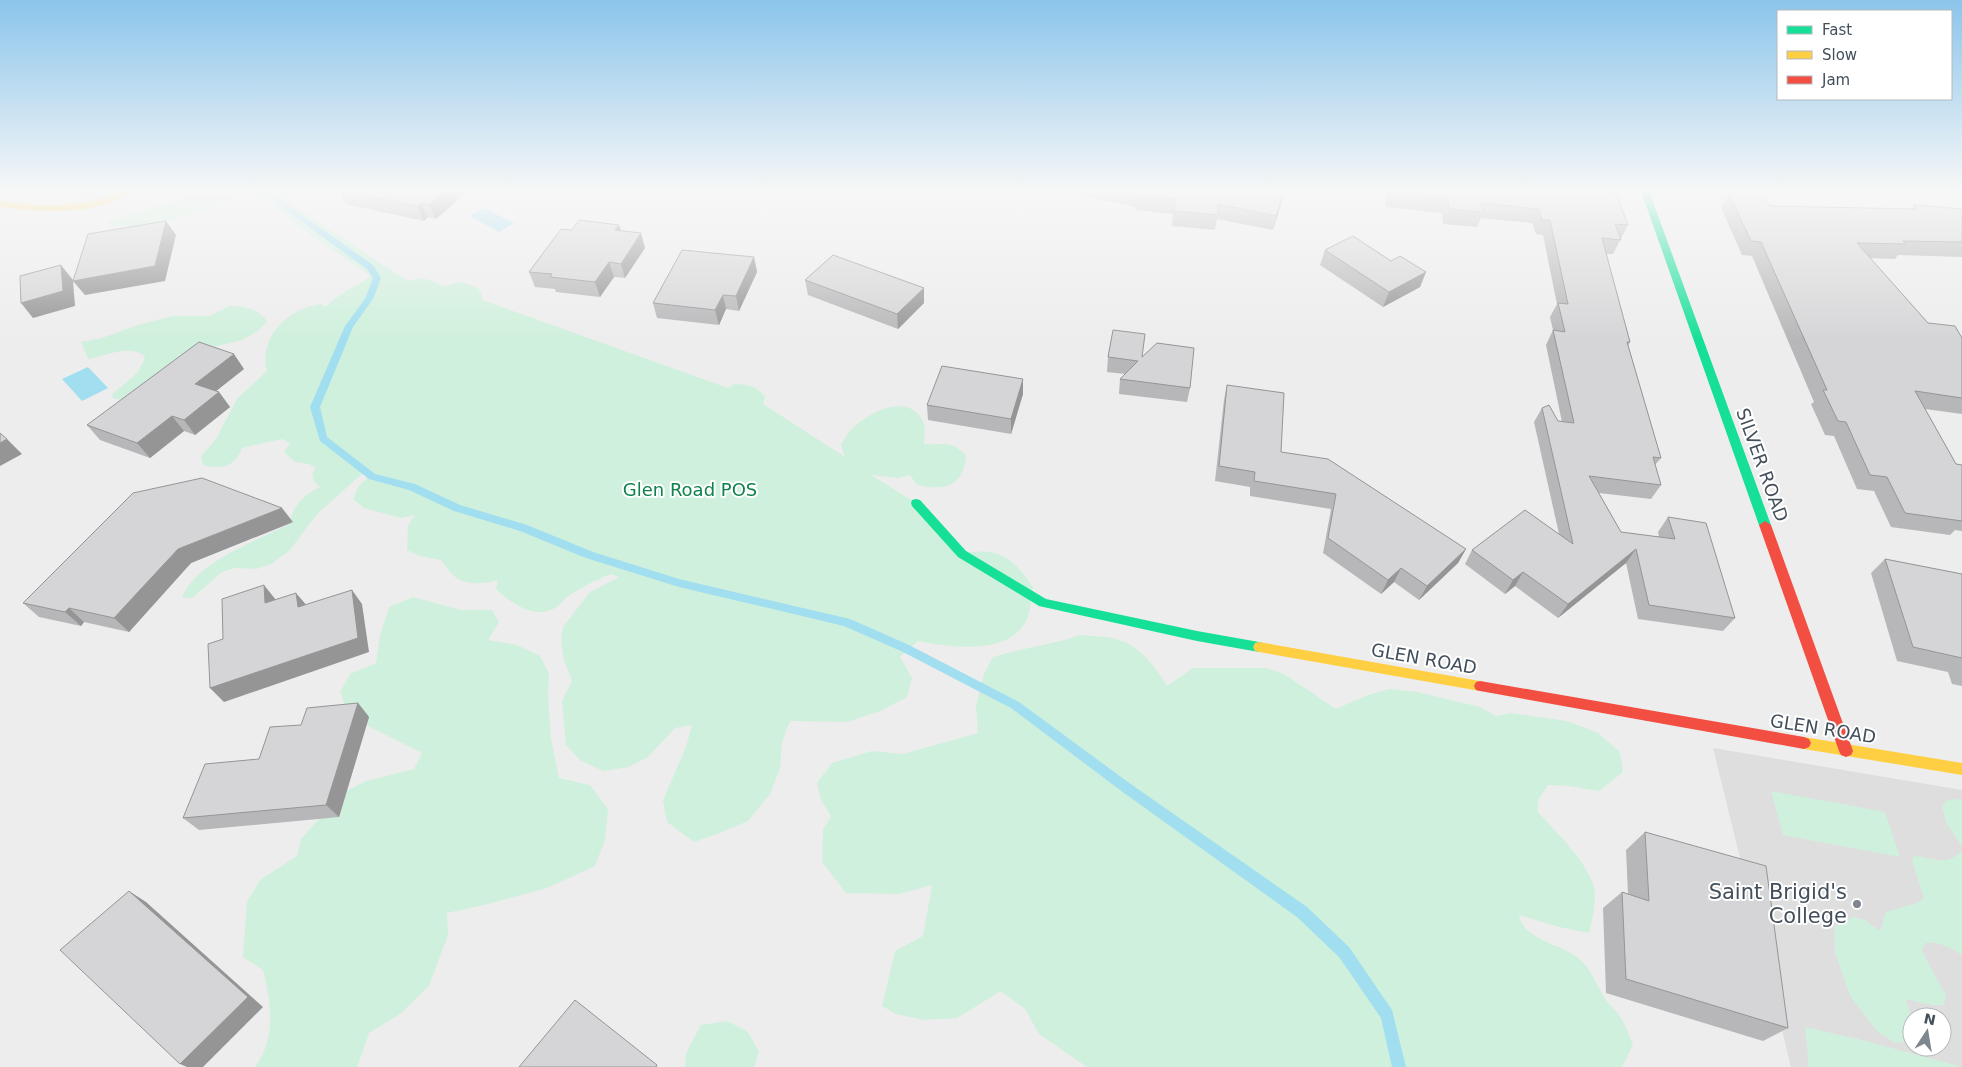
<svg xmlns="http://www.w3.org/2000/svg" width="1962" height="1067" viewBox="0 0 1962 1067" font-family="'DejaVu Sans',sans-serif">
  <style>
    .education { fill: #dfdedf; fill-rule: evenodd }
    .green { fill: #cff0dc }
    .water { fill: #a0def0 }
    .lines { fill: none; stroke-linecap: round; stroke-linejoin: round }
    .stream { fill: #a0def0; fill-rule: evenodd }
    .fast { fill: #16e098; fill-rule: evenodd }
    .slow { fill: #ffcf43; fill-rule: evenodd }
    .jam { fill: #f24e42; fill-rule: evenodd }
    .wall { fill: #b7b7b9 }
    .shaded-wall { fill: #959596 }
    .building { fill: #d5d5d7; stroke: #959596 }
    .poi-dot { fill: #7f868e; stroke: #fff; stroke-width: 2 }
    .labels { text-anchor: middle; stroke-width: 4; stroke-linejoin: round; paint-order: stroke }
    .street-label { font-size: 18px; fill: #434f5b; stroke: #fff }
    .park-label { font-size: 18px; fill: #0f814a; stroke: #fff }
    .near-poi-label { font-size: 21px; fill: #434f5b; stroke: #fff; text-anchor: end }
  </style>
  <rect width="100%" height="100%" fill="#eeeded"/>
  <path class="education" d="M 1713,748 L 1962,790 L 1962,1067 L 1791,1067 ZM 1912,1017 L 1942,1017 L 1942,1047 L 1912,1047 Z"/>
  <path class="green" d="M 66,191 L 119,191 C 102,197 81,206 66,191 Z
    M 205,191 L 273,191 L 407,281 L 423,278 L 445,286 L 460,282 L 470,285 L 476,287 L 481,292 L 482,300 L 728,388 L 734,384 C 748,385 756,385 765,397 L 763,404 L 845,457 L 841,445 C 843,441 846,436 849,432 C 865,413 911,389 924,424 C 926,430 924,438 924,444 C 945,446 950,438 966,456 C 963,487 944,491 917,485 L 910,475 L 898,478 L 871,475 L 916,503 L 962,554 C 997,546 1014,558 1033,587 C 1031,597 1031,612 1026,621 C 1008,656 949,647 918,641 L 900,657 L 912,678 L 907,697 L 880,711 L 847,722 L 790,721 L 782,742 L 780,768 L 770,794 L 748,821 L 720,833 L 694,842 L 667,822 L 663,800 L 686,747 L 692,725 L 675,728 L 648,757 L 629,767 L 603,771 L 580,760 L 566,745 L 562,701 L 572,681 L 564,660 L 561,642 L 563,627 L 590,592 L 619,577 L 611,574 C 596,580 579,588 566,598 C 562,601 559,606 555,608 C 535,620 510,603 496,589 L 498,580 C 485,584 466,586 454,576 C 449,572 445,565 441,560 L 420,556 L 407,550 L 408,526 L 415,515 L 401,518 L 364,508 L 353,499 L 359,486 L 369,476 L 363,473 L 317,514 L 289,551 L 271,564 L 256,569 L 234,568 L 222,572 L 192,598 L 182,598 C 196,561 256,542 289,524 C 293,506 303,495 320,487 L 314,481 L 312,474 L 316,468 L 309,464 L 295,462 L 284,452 L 290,443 L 282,439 L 242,448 C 235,467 221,470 203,465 L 201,456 L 216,439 L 237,399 L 267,371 C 258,338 289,307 321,304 L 326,307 C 338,294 355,287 371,276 L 250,193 C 199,210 164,232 107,225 L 109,221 Z
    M 229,306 C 244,306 257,308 267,321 L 258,331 L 242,340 L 213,347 L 129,400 L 115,399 L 111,396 C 125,380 138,380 145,356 C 127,344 108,356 88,359 L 81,342 L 102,338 L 138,325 L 173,316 L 209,316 Z
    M 413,597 L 461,610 L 492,610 L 499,622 L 488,640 L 517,645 L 540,656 L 549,674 L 548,696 L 551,739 L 559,778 L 590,785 L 608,809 L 605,840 L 595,866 L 547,888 L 484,905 L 447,913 L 448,935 L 429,986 L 400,1014 L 369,1033 L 357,1067 L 255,1067 C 277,1037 271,1004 263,970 L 243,957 L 247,902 L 260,880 L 297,856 L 301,839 L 342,793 L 366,781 L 414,769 L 422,753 L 364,724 L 347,709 L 340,692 L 350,674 L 376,663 L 380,635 L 389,607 Z
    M 1080,635 C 1091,636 1104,636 1116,639 C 1138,644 1156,667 1167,686 L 1193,668 L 1266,668 L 1284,674 L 1336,709 L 1368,695 L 1389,689 L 1417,692 L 1480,707 L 1496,716 L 1510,713 L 1567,721 L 1598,733 L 1620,752 L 1623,772 L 1599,791 L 1569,786 L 1548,785 L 1538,800 L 1538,812 C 1555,831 1594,868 1595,894 C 1595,908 1592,920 1589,933 L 1559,927 L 1519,915 C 1522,939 1561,944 1578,958 C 1591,968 1597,986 1605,999 C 1610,1006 1616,1010 1620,1017 C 1626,1025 1629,1036 1633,1045 L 1622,1067 L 1087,1067 L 1039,1034 L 1025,1009 L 1001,991 L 957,1018 L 924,1020 L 896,1014 L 882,1006 L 895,951 L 923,936 L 932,885 L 899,894 L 846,893 L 822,862 L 823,830 L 831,816 L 821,800 L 817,783 L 832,763 L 872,751 L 903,754 L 978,733 L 976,706 L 984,674 L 993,657 C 1022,648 1052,645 1080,635 Z
    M 1771,791 L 1885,812 L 1900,857 L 1783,835 Z
    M 1953,799 L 1962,800 L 1962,847 L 1947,824 L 1942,807 L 1946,801 Z
    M 1962,851 L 1962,955 C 1950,948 1940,941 1925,943 L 1922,951 L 1946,996 L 1944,1005 L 1932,1005 L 1906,999 C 1909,1012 1918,1029 1908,1041 L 1895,1043 L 1878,1032 L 1850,996 L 1835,952 L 1834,927 L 1853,917 L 1865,920 L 1880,931 L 1886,912 L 1917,903 L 1924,898 L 1912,861 L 1914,856 C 1933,857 1944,868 1962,851 Z
    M 727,1021 L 747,1031 L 759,1052 L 754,1067 L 685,1067 L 686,1053 L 701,1025 Z
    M 1805,1027 L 1858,1039 L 1962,1067 L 1809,1067 Z"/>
  <path class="water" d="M 484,208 L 514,223 L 499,232 L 470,216 Z
    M 88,367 L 108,388 L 82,401 L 62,379 Z"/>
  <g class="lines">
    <path class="stream" d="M 259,191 L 268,191 L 373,265 L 381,278 L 373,299 L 353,327 L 320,407 L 327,437 L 375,474 L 415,484 L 460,505 L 527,525 L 593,552 L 679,579 L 850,619 L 909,645 L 1019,702 L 1132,785 L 1307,907 L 1349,947 L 1392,1010 L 1406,1067 L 1392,1067 L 1381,1018 L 1339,957 L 1297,917 L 1124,793 L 1011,708 L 901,651 L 844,626 L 679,587 L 586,558 L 520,531 L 454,511 L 409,490 L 369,479 L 320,441 L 310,407 L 345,326 L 365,299 L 373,278 L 367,269 Z"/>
    <path class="fast" d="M 1641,191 L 1649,191 L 1771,525 L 1769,528 L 1765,529 L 1759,525 Z
      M 916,499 L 920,500 L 966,551 L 1046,599 L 1197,631 L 1259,642 L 1263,643 L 1265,647 L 1263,651 L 1259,652 L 1197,641 L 1039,606 L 958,557 L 912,506 L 911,503 L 912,500 Z"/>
    <path class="slow" d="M 121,191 L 131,191 C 102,217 36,212 0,207 L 0,201 C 42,207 82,209 121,191 Z
      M 1259,642 L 1480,681 L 1484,682 L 1486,686 L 1484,690 L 1480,691 L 1259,652 L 1255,651 L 1253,647 L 1255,643 Z
      M 1804,737 L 1962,763 L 1962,775 L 1804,749 L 1799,747 L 1797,743 L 1799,739 Z"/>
    <path class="jam" d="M 1765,521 L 1771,525 L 1853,751 L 1851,755 L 1846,757 L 1841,755 L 1839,751 L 1759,525 Z
      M 1480,681 L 1804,737 L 1809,739 L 1811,743 L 1809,747 L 1804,749 L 1480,691 L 1476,690 L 1474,686 L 1476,682 Z"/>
  </g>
  <path class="wall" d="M 339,191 L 468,191 L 436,219 L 428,217 L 424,221 L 345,204 Z
    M 1074,191 L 1285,191 L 1273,230 L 1217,219 L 1215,230 L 1172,226 L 1173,214 L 1135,210 L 1135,207 L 1085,196 L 1085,194 L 1074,193 Z
    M 1387,191 L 1598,191 L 1628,225 L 1613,254 L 1606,254 L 1630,342 L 1628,346 L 1661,458 L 1655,465 L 1661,485 L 1651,499 L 1599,493 L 1621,532 L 1659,537 L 1658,532 L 1668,517 L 1735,618 L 1723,631 L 1638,619 L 1626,563 L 1558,618 L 1515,586 L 1505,594 L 1465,564 L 1472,550 L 1559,534 L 1534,422 L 1542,408 L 1558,421 L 1562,422 L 1546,345 L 1553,330 L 1550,317 L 1557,304 L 1543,235 L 1536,234 L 1532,223 L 1481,218 L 1477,227 L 1443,224 L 1442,213 L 1385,207 Z
    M 1729,194 L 1769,206 L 1911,209 L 1914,205 L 1962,209 L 1962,257 L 1898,255 L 1895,259 L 1870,258 L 1928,323 L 1962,338 L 1962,414 L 1925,409 L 1956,464 L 1962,465 L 1962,531 L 1955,530 L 1950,535 L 1891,527 L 1874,491 L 1857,489 L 1834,436 L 1825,435 L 1811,404 L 1814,402 L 1752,256 L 1742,255 L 1721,208 Z
    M 572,230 L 621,231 L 645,248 L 625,278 L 614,277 L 600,297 L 556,292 L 555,289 L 535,287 L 529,272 Z
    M 1325,250 L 1391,261 L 1426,272 L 1420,287 L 1383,307 L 1320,265 Z
    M 754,257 L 757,272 L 739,311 L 726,309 L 719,325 L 657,318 L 653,303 Z
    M 805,280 L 924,288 L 924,303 L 898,329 L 808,295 Z
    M 1108,357 L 1142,357 L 1190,388 L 1187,402 L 1119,394 L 1120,379 L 1125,374 L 1107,372 Z
    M 244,369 L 216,391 L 219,392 L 230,407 L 195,435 L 184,431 L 150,458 L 100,440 L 87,425 Z
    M 1227,385 L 1281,452 L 1466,549 L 1458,563 L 1419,600 L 1394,582 L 1381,594 L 1323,553 L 1331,509 L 1250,496 L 1250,487 L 1215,481 L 1224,400 Z
    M 1023,394 L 1011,434 L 928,420 L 927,405 Z
    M 293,522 L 191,563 L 129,632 L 84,622 L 81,626 L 39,617 L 23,603 Z
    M 1885,559 L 1962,574 L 1962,686 L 1952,684 L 1948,672 L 1897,661 L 1871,573 Z
    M 358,703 L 369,717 L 339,817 L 199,830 L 183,818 L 259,759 L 301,725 Z
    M 1645,832 L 1788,1028 L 1763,1041 L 1606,993 L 1603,908 L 1622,892 L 1628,894 L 1626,850 Z"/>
  <path class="shaded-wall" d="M 445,191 L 468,191 L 436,219 L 429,205 Z
    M 1284,191 L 1285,191 L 1284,195 L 1273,230 L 1276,216 Z
    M 421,203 L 428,217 L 424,221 L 417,206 Z
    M 166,221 L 176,235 L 165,281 L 85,295 L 73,281 L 75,306 L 33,318 L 21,303 L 61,265 L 73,280 Z
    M 619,225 L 624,240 L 615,230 Z
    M 641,233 L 645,248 L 625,278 L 621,264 Z
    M 754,257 L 757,272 L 739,311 L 736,296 Z
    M 609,262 L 614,277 L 600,297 L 595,282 Z
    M 1426,272 L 1420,287 L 1383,307 L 1389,292 Z
    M 924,288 L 924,303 L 898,329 L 897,314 Z
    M 723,295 L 726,309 L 719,325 L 715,310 Z
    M 234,354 L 244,369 L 206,399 L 195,384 Z
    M 1023,379 L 1023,394 L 1011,434 L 1011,419 Z
    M 219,392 L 230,407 L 195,435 L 184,420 Z
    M 172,416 L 184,431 L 150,458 L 137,443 Z
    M 7,439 L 22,454 L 0,466 L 0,443 Z
    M 282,508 L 293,522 L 191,563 L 129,632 L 114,618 L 178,549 Z
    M 1466,549 L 1458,563 L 1419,600 L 1427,586 Z
    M 1636,549 L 1626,563 L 1558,618 L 1568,604 Z
    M 1401,568 L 1394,582 L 1381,594 L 1388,580 Z
    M 1523,572 L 1515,586 L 1505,594 L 1513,580 Z
    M 264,585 L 276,600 L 265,603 Z
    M 352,590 L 362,604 L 369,652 L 224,702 L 210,688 Z
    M 296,593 L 308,607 L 298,607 Z
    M 69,608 L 84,622 L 81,626 L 65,612 Z
    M 358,703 L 369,717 L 339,817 L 326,805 Z
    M 129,891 L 146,902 L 263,1007 L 203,1067 L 187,1067 L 180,1064 Z"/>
  <path class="building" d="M 346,191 L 445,191 L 429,205 L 421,203 L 417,206 Z
    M 1130,191 L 1284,191 L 1276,216 L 1218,204 L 1218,215 L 1174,211 L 1175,199 L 1137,196 L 1137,193 Z
    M 1390,191 L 1598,191 L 1616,193 L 1628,225 L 1615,224 L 1621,240 L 1602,238 L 1630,342 L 1627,342 L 1661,458 L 1653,457 L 1661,485 L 1589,476 L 1621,532 L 1675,539 L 1668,517 L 1706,523 L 1735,618 L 1649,605 L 1636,549 L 1568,604 L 1523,572 L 1513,580 L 1472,550 L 1525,510 L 1573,544 L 1542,408 L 1549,405 L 1558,421 L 1574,423 L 1553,330 L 1565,332 L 1558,303 L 1568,304 L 1550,220 L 1542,220 L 1539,209 L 1481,203 L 1483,212 L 1449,209 L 1447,198 L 1390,192 Z
    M 1729,194 L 1765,197 L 1769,206 L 1917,209 L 1914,205 L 1962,209 L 1962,242 L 1903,241 L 1906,244 L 1857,243 L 1928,323 L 1955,326 L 1962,338 L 1962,398 L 1915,391 L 1956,464 L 1962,465 L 1962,521 L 1905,513 L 1887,477 L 1870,475 L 1846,422 L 1838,421 L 1823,390 L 1827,390 L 1761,242 L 1751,241 Z
    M 579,220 L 619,225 L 615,230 L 641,233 L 621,264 L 609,262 L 595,282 L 550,277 L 552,274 L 529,272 L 561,229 L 572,230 Z
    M 166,221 L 155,266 L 73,281 L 88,234 Z
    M 1353,236 L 1391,261 L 1400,256 L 1426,272 L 1389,292 L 1325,250 Z
    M 682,250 L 754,257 L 736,296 L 723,295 L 715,310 L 653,303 Z
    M 833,255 L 924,288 L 897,314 L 805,280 Z
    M 61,265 L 63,291 L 21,303 L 20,276 Z
    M 1113,330 L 1145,334 L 1142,357 L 1157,343 L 1194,348 L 1190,388 L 1120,379 L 1138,361 L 1108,357 Z
    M 199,342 L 234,354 L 195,384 L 219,392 L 184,420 L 172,416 L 137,443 L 87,425 Z
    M 942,366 L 1023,379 L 1011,419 L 927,405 Z
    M 1227,385 L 1284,393 L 1281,452 L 1328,459 L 1466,549 L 1427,586 L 1401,568 L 1388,580 L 1328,538 L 1336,494 L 1254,481 L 1255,472 L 1219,466 Z
    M 0,433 L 7,439 L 0,443 Z
    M 202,478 L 282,508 L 178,549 L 114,618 L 69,608 L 65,612 L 23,603 L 133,493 Z
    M 1885,559 L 1962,574 L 1962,658 L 1913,647 Z
    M 264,585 L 265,603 L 296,593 L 298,607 L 352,590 L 358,638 L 210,688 L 208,644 L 223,639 L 222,599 Z
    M 358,703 L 326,805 L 183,818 L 205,764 L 259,759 L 270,727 L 301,725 L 307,708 Z
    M 1645,832 L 1766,866 L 1788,1028 L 1626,979 L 1622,892 L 1649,901 Z
    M 129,891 L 248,997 L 180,1064 L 60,950 Z
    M 575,1000 L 657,1065 L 656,1067 L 519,1067 Z"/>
  <linearGradient id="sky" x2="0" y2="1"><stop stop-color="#8bc5eb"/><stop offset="0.56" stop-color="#f7f7f7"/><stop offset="1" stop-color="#f7f7f7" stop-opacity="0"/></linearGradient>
  <rect width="1962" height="340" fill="url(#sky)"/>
  <circle class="poi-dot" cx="1857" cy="904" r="5"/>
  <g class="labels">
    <g class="street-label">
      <text transform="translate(1762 465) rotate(70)" y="6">SILVER ROAD</text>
      <text transform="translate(1424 659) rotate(10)" y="6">GLEN ROAD</text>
      <text transform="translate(1823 729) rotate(9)" y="6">GLEN ROAD</text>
    </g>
    <g class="park-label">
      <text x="690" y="496">Glen Road POS</text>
    </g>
    <g class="near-poi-label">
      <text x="1847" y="899">Saint Brigid's<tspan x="1847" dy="24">College</tspan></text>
    </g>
  </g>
  <rect x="1777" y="10" width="175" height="90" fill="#ffffff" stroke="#b4b9bd"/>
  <rect x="1787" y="26" width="25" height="8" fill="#16e098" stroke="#b4b9bd"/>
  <text x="1822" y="35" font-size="15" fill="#434f5b">Fast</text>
  <rect x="1787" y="51" width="25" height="8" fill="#ffcf43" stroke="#b4b9bd"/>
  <text x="1822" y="60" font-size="15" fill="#434f5b">Slow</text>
  <rect x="1787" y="76" width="25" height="8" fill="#f24e42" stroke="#b4b9bd"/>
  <text x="1822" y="85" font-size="15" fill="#434f5b">Jam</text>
  <g transform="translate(1927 1032) rotate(12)"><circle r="24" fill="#ffffff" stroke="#b4b9bd"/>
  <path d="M0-4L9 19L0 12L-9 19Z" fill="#7f868e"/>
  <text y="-8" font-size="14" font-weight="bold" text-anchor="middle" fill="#434f5b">N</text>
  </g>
</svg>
